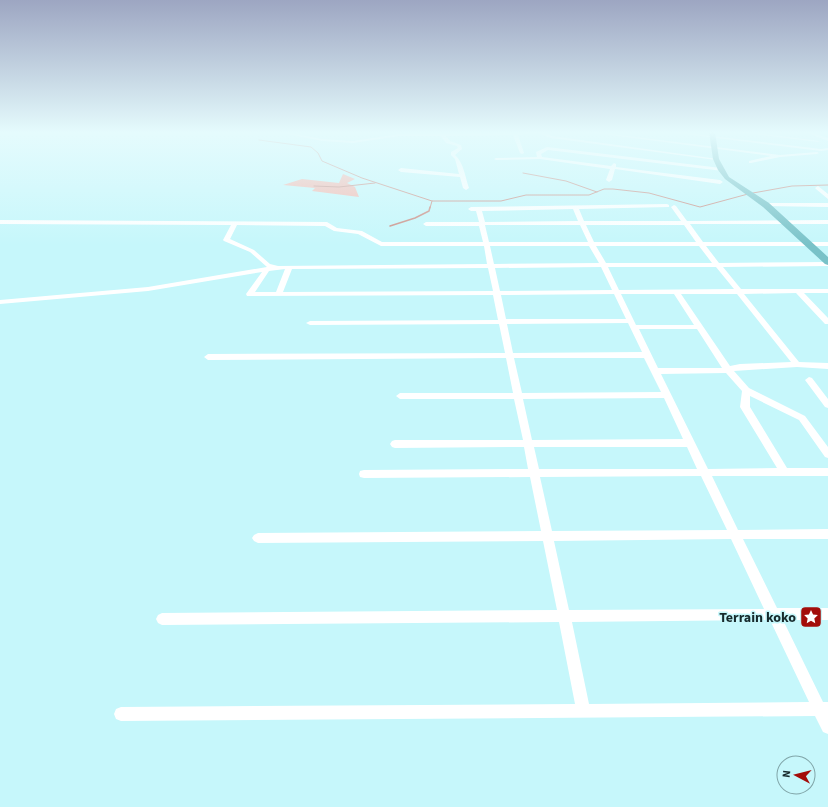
<svg xmlns="http://www.w3.org/2000/svg" width="828" height="807" viewBox="0 0 828 807" font-family="'Source Sans 3',sans-serif">
  <style>
    .green { fill: #f6b8af }
    .lines { fill: none; stroke-linecap: round; stroke-linejoin: round }
    .stream-far1 { stroke: #cd9289; stroke-width: 1 }
    .stream { stroke: #cd9289; stroke-width: 1.5 }
    .minor { fill: #fff; fill-rule: evenodd }
    .major { fill: #79c2c8; fill-rule: evenodd }
    .labels { text-anchor: middle; stroke-width: 3; stroke-linejoin: round; paint-order: stroke }
    .near-poi-label { font-size: 14px; font-weight: bold; fill: #172a2c; stroke: #c6f7fb; text-anchor: end }
  </style>
  <rect width="100%" height="100%" fill="#c6f7fb"/>
  <path class="green" d="M 343,174 L 355,179 L 347,183 L 355,187 L 359,197 L 312,191 L 315,188 L 283,185 L 302,179 L 339,183 Z"/>
  <g class="lines">
    <path class="stream-far1" d="M 259,140 L 311,147 L 318,153 L 322,161 L 362,178 L 432,201 L 501,201 L 526,195 L 589,195 L 604,189 L 613,189 L 649,193 L 700,207 L 748,194
      M 523,173 L 566,181 L 597,192
      M 314,186 L 339,187 L 375,183
      M 753,193 L 792,186 L 828,185
      M 430,208 L 432,201"/>
    <path class="stream" d="M 390,226 L 415,218 L 429,211 L 430,207"/>
    <path class="minor" d="M 278,132 L 285,132 L 322,139 L 353,141 L 399,134 L 543,132 L 552,136 L 718,159 L 716,160 L 551,138 L 538,133 L 518,135 L 524,153 L 522,154 L 520,153 L 513,135 L 446,136 L 450,141 L 461,145 L 462,149 L 455,155 C 464,163 465,177 469,188 L 466,190 L 463,188 L 460,177 L 401,172 L 398,170 L 401,168 L 459,174 L 455,159 L 451,155 L 451,152 L 458,148 L 457,146 L 446,143 L 441,136 L 399,136 L 353,143 L 322,141 Z
      M 587,132 L 596,132 L 780,155 L 817,152 L 819,153 L 817,154 L 780,157 L 751,163 L 749,163 L 749,161 L 771,156 Z
      M 669,132 L 678,132 L 821,149 L 828,148 L 828,150 L 821,151 Z
      M 737,132 L 747,132 L 820,141 L 818,142 Z
      M 805,132 L 810,132 L 828,138 L 828,141 Z
      M 547,147 L 721,168 L 724,170 L 723,171 L 548,150 L 541,154 L 542,157 L 611,166 L 614,163 L 616,164 L 616,167 L 720,180 L 723,182 L 720,184 L 615,169 L 612,180 L 609,182 L 606,180 L 610,169 L 540,159 L 496,160 L 494,159 L 496,158 L 537,157 L 536,152 Z
      M 818,186 L 828,194 L 828,199 L 816,189 L 815,188 Z
      M 766,203 L 828,203 L 828,207 L 764,206 L 764,204 Z
      M 667,204 L 669,205 L 669,207 L 579,209 L 584,221 L 681,221 L 671,207 L 674,205 L 676,206 L 687,221 L 828,220 L 828,224 L 690,224 L 703,242 L 828,242 L 828,246 L 706,246 L 719,263 L 828,262 L 828,266 L 723,267 L 741,289 L 828,289 L 828,293 L 804,293 L 828,318 L 828,324 L 825,324 L 796,293 L 744,294 L 799,362 L 828,363 L 828,369 L 797,367 L 734,371 L 749,388 L 805,416 L 828,447 L 828,458 L 825,457 L 799,420 L 750,396 L 750,407 L 787,468 L 828,468 L 828,476 L 712,476 L 738,530 L 828,529 L 828,539 L 743,539 L 777,608 L 828,608 L 828,620 L 783,620 L 823,702 L 828,702 L 828,734 L 823,732 L 815,716 L 121,721 L 116,719 L 114,714 L 116,709 L 121,707 L 575,704 L 559,622 L 162,625 L 158,623 L 156,619 L 158,615 L 162,613 L 557,610 L 543,541 L 258,543 L 254,541 L 252,538 L 254,535 L 258,533 L 541,531 L 530,477 L 364,478 L 360,477 L 359,474 L 360,471 L 364,470 L 528,469 L 524,447 L 395,448 L 392,447 L 390,444 L 392,441 L 395,440 L 523,440 L 514,399 L 400,399 L 396,396 L 400,393 L 513,393 L 506,358 L 208,360 L 204,357 L 208,354 L 505,353 L 499,324 L 310,325 L 306,323 L 310,321 L 498,320 L 493,295 L 247,296 L 246,294 L 262,272 L 148,291 L 0,304 L 0,300 L 148,287 L 267,267 L 250,252 L 224,241 L 223,240 L 231,225 L 0,224 L 0,220 L 327,222 L 337,228 L 362,231 L 382,242 L 483,242 L 479,226 L 426,226 L 423,224 L 426,222 L 479,222 L 476,211 L 471,211 L 468,209 L 471,207 ZM 573,209 L 578,221 L 485,222 L 482,211 ZM 237,225 L 325,226 L 334,231 L 358,234 L 381,246 L 484,246 L 487,264 L 278,266 L 270,264 L 254,250 L 230,239 ZM 485,225 L 580,225 L 588,242 L 489,242 ZM 586,225 L 684,225 L 696,242 L 594,242 ZM 490,246 L 589,246 L 599,263 L 494,264 ZM 596,246 L 699,246 L 712,263 L 606,263 ZM 601,267 L 612,290 L 500,291 L 495,268 ZM 608,267 L 716,267 L 734,289 L 619,290 ZM 488,268 L 493,291 L 283,292 L 292,269 ZM 285,269 L 276,292 L 255,292 L 269,271 ZM 614,294 L 626,319 L 506,319 L 501,295 ZM 621,294 L 674,294 L 694,325 L 636,325 ZM 681,294 L 737,294 L 791,362 L 740,364 L 730,366 ZM 628,323 L 642,352 L 513,353 L 507,324 ZM 639,329 L 697,329 L 722,368 L 658,368 ZM 514,358 L 644,358 L 661,392 L 522,393 ZM 726,373 L 742,391 L 740,407 L 777,468 L 708,469 L 661,374 ZM 664,398 L 683,439 L 532,440 L 523,399 ZM 534,447 L 687,447 L 697,469 L 539,469 ZM 701,476 L 727,530 L 552,531 L 540,477 ZM 731,539 L 764,609 L 569,610 L 554,541 ZM 770,620 L 809,702 L 589,704 L 572,622 Z
      M 809,377 L 812,378 L 828,399 L 828,408 L 825,407 L 805,380 Z"/>
    <path class="major" d="M 709,132 L 715,132 L 719,159 L 729,177 L 769,203 L 828,257 L 828,265 L 825,264 L 763,207 L 725,179 L 718,170 L 713,159 Z"/>
  </g>
  <linearGradient id="sky" x2="0" y2="1"><stop stop-color="#9da6c2"/><stop offset="0.54" stop-color="#e5fbfd"/><stop offset="1" stop-color="#e5fbfd" stop-opacity="0"/></linearGradient>
  <rect width="828" height="245" fill="url(#sky)"/>
  <defs>
    <g id="sight-square" transform="scale(1.15)"><rect x="-9" y="-9" width="18" height="18" rx="4" fill="#a30d0a" stroke="#c6f7fb"/><path d="M0-6L1.8-2.2L6-1.7L2.9 1.2L3.7 5.4L0 3.3L-3.7 5.4L-2.9 1.2L-6-1.7L-1.8-2.2Z" fill="#fff"/></g>
  </defs>
  <g fill-rule="evenodd">
    <use href="#sight-square" x="811" y="617"/>
  </g>
  <g class="labels">
    <g class="near-poi-label">
      <text x="796" y="622">Terrain koko</text>
    </g>
  </g>
  <g transform="translate(796 775) rotate(277)"><circle r="19" fill="#c6f7fb" stroke="#80a5a8"/>
  <path d="M0-3L7 15L0 10L-7 15Z" fill="#a30d0a"/>
  <text y="-6" font-size="11" font-weight="bold" text-anchor="middle" fill="#172a2c">N</text>
  </g>
</svg>
